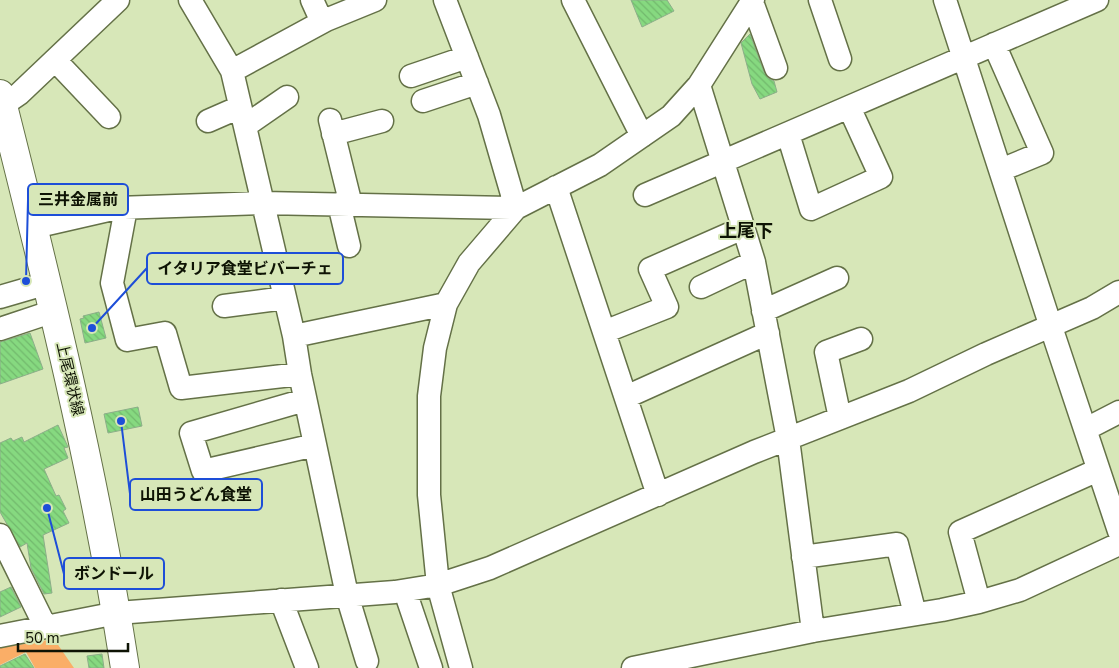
<svg xmlns="http://www.w3.org/2000/svg" width="1119" height="668" viewBox="0 0 1119 668" font-family="'Nunito Sans','Noto Sans JP',sans-serif">
  <style>
    .garden { fill: #faae67 }
    .building { fill: url(#building-back-hatch); stroke: #8cae89 }
    .lines { fill: none; stroke-linecap: round; stroke-linejoin: round }
    .minor-casing { stroke: #647147; stroke-width: 25 }
    .major-casing { stroke: #647147; stroke-width: 30 }
    .minor { stroke: #fff; stroke-width: 22 }
    .major { stroke: #fff; stroke-width: 28 }
    .labels { text-anchor: middle; stroke-width: 4; stroke-linejoin: round; paint-order: stroke }
    .street-label { font-size: 15px; fill: #0e1304; stroke: #d7e7b8 }
    .quarter-label { font-size: 18px; font-weight: bold; fill: #0e1304; stroke: #d7e7b8 }
    .leader { fill: none; stroke: #1d4ed8; stroke-width: 2 }
    .callout-dot { fill: #1d4ed8; stroke: #d7e7b8; stroke-width: 2 }
    .callout { fill: #d7e7b8; stroke: #1d4ed8; stroke-width: 2 }
    .callout-label { font-size: 16px; text-anchor: middle; font-weight: bold; fill: #0e1304 }
  </style>
  <defs>
    <pattern id="building-back-hatch" width="6" height="6" patternUnits="userSpaceOnUse" patternTransform="scale(1.25)"><rect width="6" height="6" fill="#86d980"/><path d="M-1 5l2 2M0 0l6 6M5-1l2 2" fill="none" stroke="#72b96d"/></pattern>
  </defs>
  <rect width="100%" height="100%" fill="#d7e7b8"/>
  <path class="garden" d="M 54,639 L 74,668 L 35,668 L 26,652 L 0,665 L 0,648 Z"/>
  <path class="building" d="M 631,0 L 667,0 L 674,11 L 642,27 Z
    M 750,34 L 764,72 L 768,78 L 774,81 L 777,92 L 760,99 L 752,84 L 741,43 Z
    M 99,312 L 106,338 L 85,343 L 80,319 L 84,318 L 83,316 Z
    M 30,333 L 43,369 L 0,384 L 0,342 Z
    M 138,407 L 142,426 L 108,433 L 104,414 Z
    M 58,425 L 68,447 L 64,448 L 68,458 L 44,469 L 56,496 L 59,495 L 66,509 L 63,511 L 69,523 L 43,535 L 52,593 L 44,594 L 31,568 L 27,543 L 20,547 L 0,512 L 0,443 L 11,438 L 13,441 L 22,437 L 24,442 Z
    M 11,587 L 21,607 L 0,617 L 0,592 Z
    M 25,654 L 34,668 L 0,668 L 0,666 Z
    M 102,654 L 104,668 L 89,668 L 87,656 Z"/>
  <g class="lines">
    <g class="minor-casing">
      <path id="minor" d="M 190,0 L 232,71 L 294,336 L 300,374 L 347,595 L 367,661
        M 312,0 L 322,22
        M 445,0 L 489,115 L 516,208
        M 573,0 L 642,136
        M 820,0 L 840,59
        M 945,0 L 1051,327 L 1119,531
        M 752,2 L 776,68
        M 994,44 L 1042,153 L 1001,170
        M 55,60 L 109,117
        M 232,71 L 326,20 L 375,0
        M 411,76 L 467,57
        M 699,85 L 754,262 L 788,439 L 813,631
        M 423,101 L 477,83
        M 3,105 L 19,94 L 118,0
        M 330,120 L 351,205
        M 208,121 L 240,107
        M 245,126 L 287,97
        M 333,134 L 382,121
        M 788,134 L 811,209 L 881,177 L 849,107
        M 556,187 L 658,495
        M 645,195 L 1097,0
        M 339,204 L 349,246
        M 126,208 L 112,283 L 127,340 L 165,333 L 181,388 L 300,374
        M 34,227 L 117,208 L 263,203 L 516,208
        M 701,287 L 754,262
        M 0,297 L 48,283
        M 224,306 L 285,298
        M 763,311 L 837,278
        M 0,329 L 54,311
        M 604,332 L 667,307 L 650,269 L 743,228
        M 294,336 L 446,304
        M 626,397 L 768,333
        M 305,400 L 191,433 L 203,471 L 315,445
        M 840,418 L 826,352 L 861,339
        M 1086,429 L 1119,412
        M 0,535 L 45,626
        M 803,557 L 897,544 L 915,614
        M 405,591 L 431,668
        M 281,600 L 307,668
        M 979,602 L 960,532 L 1098,470
        M 0,636 L 117,613 L 395,592 L 438,585 L 490,568 L 754,452 L 909,391 L 986,354 L 1092,308 L 1119,292
        M 461,668 L 438,585 L 429,495 L 429,396 L 435,348 L 446,304 L 469,263 L 516,208 L 600,165 L 671,116 L 699,85 L 753,0
        M 633,668 L 813,631 L 942,610 L 979,602 L 1020,590 L 1119,544"/>
    </g>
    <g class="major-casing">
      <path id="major" d="M 0,94 C 48,284 95,474 125,668"/>
    </g>
    <use href="#minor" class="minor"/>
    <use href="#major" class="major"/>
  </g>
  <g class="labels">
    <g class="street-label">
      <text transform="translate(70 379) rotate(77)" y="5">上尾環状線</text>
    </g>
    <g class="quarter-label">
      <text x="746" y="237">上尾下</text>
    </g>
  </g>
  <path class="leader" d="M26 281L28 200M92 328L147 268M121 421L130 494M47 508L64 574"/>
  <g class="callout-dot">
    <circle cx="26" cy="281" r="5"/>
    <circle cx="92" cy="328" r="5"/>
    <circle cx="121" cy="421" r="5"/>
    <circle cx="47" cy="508" r="5"/>
  </g>
  <g class="callout">
    <rect x="28" y="184" width="100" height="31" rx="5"/>
    <rect x="147" y="253" width="196" height="31" rx="5"/>
    <rect x="130" y="479" width="132" height="31" rx="5"/>
    <rect x="64" y="558" width="100" height="31" rx="5"/>
  </g>
  <g class="callout-label">
    <text x="78" y="205">三井金属前</text>
    <text x="245" y="274">イタリア食堂ビバーチェ</text>
    <text x="196" y="500">山田うどん食堂</text>
    <text x="114" y="579">ボンドール</text>
  </g>
  <path d="M18 643v8h110v-8" fill="none" stroke="#0e1304" stroke-width="2.5"/>
  <text x="25" y="643" font-size="15" fill="#0e1304" stroke="#d7e7b8" stroke-width="4" paint-order="stroke">50 m</text>
</svg>
